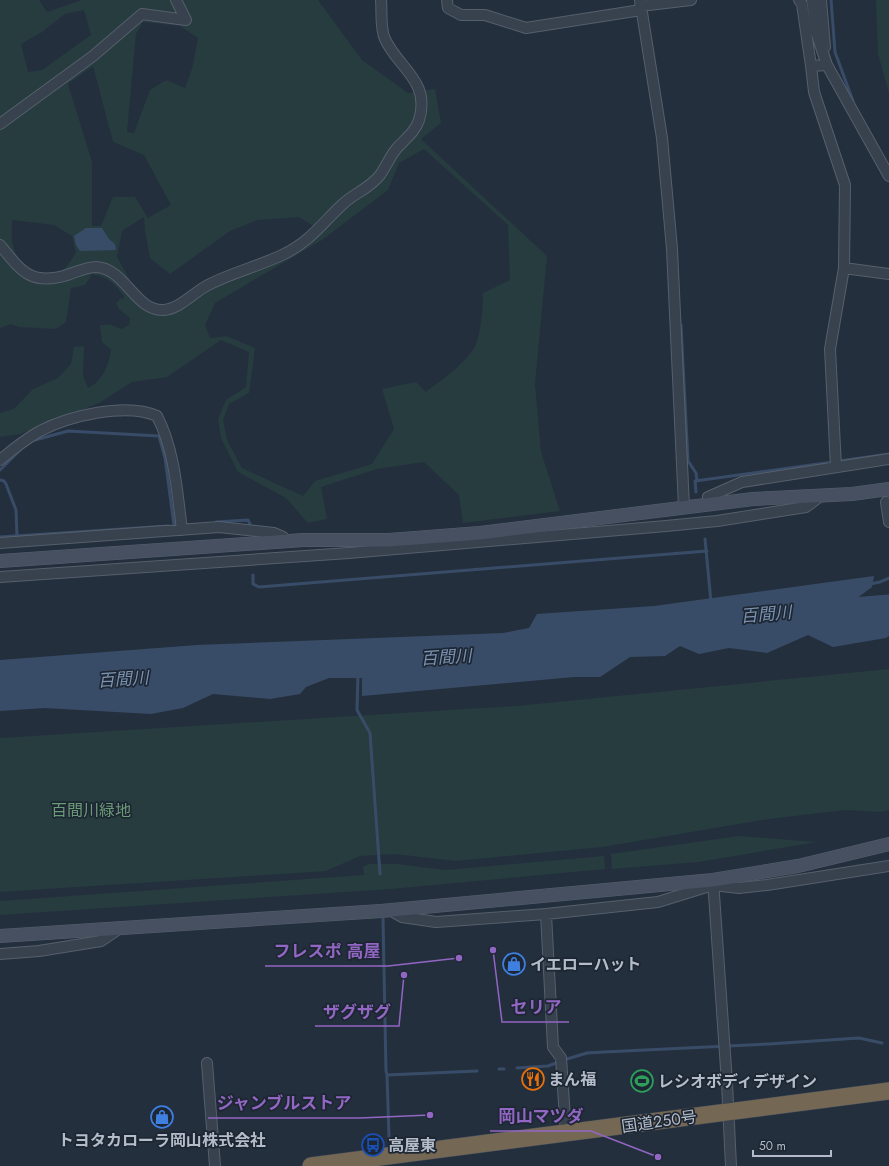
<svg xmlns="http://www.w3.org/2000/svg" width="889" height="1166" viewBox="0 0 889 1166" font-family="Jost,'Noto Sans JP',sans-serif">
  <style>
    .green { fill: #263c3f; fill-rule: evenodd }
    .water { fill: #394c67 }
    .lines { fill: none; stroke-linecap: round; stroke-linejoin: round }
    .stream { stroke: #394c67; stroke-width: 3 }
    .river { stroke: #394c67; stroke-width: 19 }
    .street-casing { stroke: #565f6c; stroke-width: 12 }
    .secondary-casing { stroke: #565f6c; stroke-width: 14 }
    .highway-casing { stroke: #434c59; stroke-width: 18 }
    .street { stroke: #38414e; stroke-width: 10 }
    .secondary { stroke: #465061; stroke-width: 13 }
    .highway { stroke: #746855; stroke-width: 17 }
    .labels { text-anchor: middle; stroke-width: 3.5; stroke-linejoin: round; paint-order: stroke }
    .park-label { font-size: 16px; fill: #6b9a76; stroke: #1d2633 }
    .poi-label { font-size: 16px; font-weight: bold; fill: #b4bcc9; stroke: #1d2633; text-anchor: start }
    .street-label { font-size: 16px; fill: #b4bcc9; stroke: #1d2633 }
    .water-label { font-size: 17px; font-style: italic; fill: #7c92b1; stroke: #1d2633 }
    .leader { fill: none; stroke: #9266c3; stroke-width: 1.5 }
    .callout-dot { fill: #9266c3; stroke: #1d2633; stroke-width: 1.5 }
    .callout-label { font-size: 17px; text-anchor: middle; font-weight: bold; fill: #9266c3; stroke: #1d2633; stroke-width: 3.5; stroke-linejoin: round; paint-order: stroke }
  </style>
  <rect width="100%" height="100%" fill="#242f3e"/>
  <path class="green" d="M 0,0 L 39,0 L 47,12 L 82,0 L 318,0 L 362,60 L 408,93 L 435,89 L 441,123 L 421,139 L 547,256 L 535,384 L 541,452 L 560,511 L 463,523 L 459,495 L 424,462 L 377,469 L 321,487 L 327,519 L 308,523 L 286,498 L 238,472 L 221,438 L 218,419 L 226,400 L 246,387 L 249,352 L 221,340 L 167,377 L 132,382 L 99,403 L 20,434 L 0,437 L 0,413 L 14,409 L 33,389 L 58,378 L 71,364 L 74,347 L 84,346 L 83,376 L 88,388 C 103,381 108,366 111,350 L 102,342 L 100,325 L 111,325 L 121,329 L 129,325 L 130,318 L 119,309 L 116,303 L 121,298 L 123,299 L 124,296 C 113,282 109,278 92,274 L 85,285 L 71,288 L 66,322 L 56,329 L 19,327 L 11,324 L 0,328 ZM 84,10 L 91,35 L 42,70 L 28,72 L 21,44 L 42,32 L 65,14 ZM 143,22 L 180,26 L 198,38 L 192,69 L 185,88 L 166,80 L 150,90 L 134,133 L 127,132 L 136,34 ZM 93,66 L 113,142 L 144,155 L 171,205 L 148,218 L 135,197 L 113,197 L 101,226 L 92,226 L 92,162 L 68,84 ZM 424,149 L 508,225 L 510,280 L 483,293 C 483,307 481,336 474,348 C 465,364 440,381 426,392 L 416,382 L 382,389 L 394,429 L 372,464 L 315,481 L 303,496 L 242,468 L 227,440 L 223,420 L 229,404 L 249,393 L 255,348 L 226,336 L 210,338 L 205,325 L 215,303 L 322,240 L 388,190 L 399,163 ZM 144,217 L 145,231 L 150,258 L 170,274 L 230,231 L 257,220 L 299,217 L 315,227 L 297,242 L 167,307 L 149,303 L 136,291 L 117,257 L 122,231 ZM 12,220 L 54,225 L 72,236 L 76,252 C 72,259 67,267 61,272 C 42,284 17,265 13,245 C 11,238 12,228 12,220 Z
    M 876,0 L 889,0 L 889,93 L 878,54 Z
    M 889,669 L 889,810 L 881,812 L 845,810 L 769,819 L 602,847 L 455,861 L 395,854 L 360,856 L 326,871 L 0,892 L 0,738 L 516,706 Z
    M 739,836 L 817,842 L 698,862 L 612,869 L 611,854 Z
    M 604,856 L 605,869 L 391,889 L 0,915 L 0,901 L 364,875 L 363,867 L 369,864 L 397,864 L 446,870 Z"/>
  <path class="water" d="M 86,228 L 102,228 L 109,239 L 115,244 L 116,250 L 80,251 L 76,245 L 74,236 Z
    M 874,576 L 872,587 L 849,604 L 880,608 L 889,613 L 889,636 L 886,638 L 833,647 L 808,635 L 767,653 L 729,648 L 699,654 L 680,646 L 665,656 L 630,657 L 600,677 L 574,677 L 362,696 L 362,678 L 329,678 L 306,687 L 300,694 L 270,699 L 213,694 L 183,708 L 151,714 L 45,708 L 0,711 L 0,660 L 197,645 L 503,633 L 529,628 L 537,614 L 654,606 Z"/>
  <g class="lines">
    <path class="stream" d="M 831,0 L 835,52 L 853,101
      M 681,325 L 688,461 L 696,473 L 697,481
      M 35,440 L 68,431 L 159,436 L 165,458 L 174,525
      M 839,461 L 889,454
      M 0,470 L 22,448
      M 0,480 L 4,481 L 6,484 L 16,510 L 17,536
      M 696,492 L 695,481 L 833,462
      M 216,522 L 248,520 L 250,524
      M 0,537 L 169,526
      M 705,539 L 711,602
      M 253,575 L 253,584 L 259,587 L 707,551
      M 870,584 L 880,582 L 889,578
      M 358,674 L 357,710 L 370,733 L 380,874
      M 383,919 L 386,1071 L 387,1075 L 389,1137
      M 517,1068 L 548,1066 L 567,1059 L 587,1053 L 604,1052 L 769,1044 L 859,1038 L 882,1043
      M 499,1069 L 504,1069
      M 387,1075 L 477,1071"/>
    <path class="river" d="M 841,608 L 889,604"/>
    <g class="street-casing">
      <path id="street" d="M 447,0 L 448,8 L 461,15 L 485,15 L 526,28 L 641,10
        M 640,0 L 662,138 L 672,249 L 684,507
        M 799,0 L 802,4 L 811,66 L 827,65
        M 812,0 L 816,32 L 827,65 L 889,176
        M 821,0 L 825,47
        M 640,6 L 691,0
        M 811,66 L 814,92 L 845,185 L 844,268 L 830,349 L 836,467
        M 0,124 L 93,56 L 142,14 L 186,20 L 176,0
        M 0,245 C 21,271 31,286 67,275 C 76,272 87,267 96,267 C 125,268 135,311 163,310 C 180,309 194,292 208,285 C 233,272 260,266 284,254 C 311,241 323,222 344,203 C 355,193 370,188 380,175 C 386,167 390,156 397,148 C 406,138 415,132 419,120 C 431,81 398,68 385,39 C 380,29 382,11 381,0
        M 844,268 L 889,274
        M 0,460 C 13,449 26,439 40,431 C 69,416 126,402 157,416 C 175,451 177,492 182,530
        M 886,502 L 889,522
        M 709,504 L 708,497 L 742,482 L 889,459
        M 0,543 L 219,527 L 274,533 L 283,537 L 287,541
        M 0,577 L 349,553 L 666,526 L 717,521 L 806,507 L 822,495
        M 713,880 L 727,1083 L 731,1166
        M 390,910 L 402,917 L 436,922 L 546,914 L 658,902 L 713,885 L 739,888 L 767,885 L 889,866
        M 546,914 L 553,1047 L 561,1058 L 566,1134
        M 0,954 L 39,951 L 101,941 L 120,928
        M 207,1063 L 215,1166"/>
    </g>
    <g class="secondary-casing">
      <path id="secondary" d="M 0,561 L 303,540 L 389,540 L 480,533 L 753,499 L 852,494 L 889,489
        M 0,936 L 381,911 L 713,880 L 798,866 L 889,844"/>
    </g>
    <g class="highway-casing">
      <path id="highway" d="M 311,1166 L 889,1091"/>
    </g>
    <use href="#street" class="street"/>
    <use href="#secondary" class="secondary"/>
    <use href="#highway" class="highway"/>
  </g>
  <defs>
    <g id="shop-ring" transform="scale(1.15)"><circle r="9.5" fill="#1d2633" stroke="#3f7fe0" stroke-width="1.5"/><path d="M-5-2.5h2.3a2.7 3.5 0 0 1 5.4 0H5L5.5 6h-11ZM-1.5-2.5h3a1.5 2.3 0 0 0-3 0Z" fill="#3f7fe0"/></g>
    <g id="restaurant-ring" transform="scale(1.15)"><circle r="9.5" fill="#1d2633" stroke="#e8710a" stroke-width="1.5"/><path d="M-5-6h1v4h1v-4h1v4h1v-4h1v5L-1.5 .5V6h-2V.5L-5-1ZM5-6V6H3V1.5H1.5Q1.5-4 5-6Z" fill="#e8710a"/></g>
    <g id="stadium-ring" transform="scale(1.15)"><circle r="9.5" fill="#1d2633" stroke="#2e9e5b" stroke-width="1.5"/><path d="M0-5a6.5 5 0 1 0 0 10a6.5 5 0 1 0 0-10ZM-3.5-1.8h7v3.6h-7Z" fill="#2e9e5b"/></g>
    <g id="bus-ring" transform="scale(1.15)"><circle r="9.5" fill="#1d2633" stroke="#1a4fb4" stroke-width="1.5"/><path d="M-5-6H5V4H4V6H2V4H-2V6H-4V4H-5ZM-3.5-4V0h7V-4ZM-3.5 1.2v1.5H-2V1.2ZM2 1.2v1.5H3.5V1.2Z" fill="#1a4fb4"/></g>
  </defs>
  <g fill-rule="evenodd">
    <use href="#shop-ring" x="514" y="964"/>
    <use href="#restaurant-ring" x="533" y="1079"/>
    <use href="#stadium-ring" x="642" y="1081"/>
    <use href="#shop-ring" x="162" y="1117"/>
    <use href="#bus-ring" x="373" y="1145"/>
  </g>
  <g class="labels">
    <g class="park-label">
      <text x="91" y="816">百間川緑地</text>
    </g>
    <g class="poi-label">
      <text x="530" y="970">イエローハット</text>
      <text x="548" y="1085">まん福</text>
      <text x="658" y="1087">レシオボディデザイン</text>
      <text x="162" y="1146" text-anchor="middle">トヨタカローラ岡山株式会社</text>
      <text x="388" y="1151">高屋東</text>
    </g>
    <g class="street-label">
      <text transform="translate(659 1121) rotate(-8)" y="6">国道250号</text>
    </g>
    <g class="water-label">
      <text transform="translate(766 614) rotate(-5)" y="6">百間川</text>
      <text transform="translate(446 657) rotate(-4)" y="6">百間川</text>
      <text transform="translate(123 679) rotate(-4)" y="6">百間川</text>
    </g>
  </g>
  <path class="leader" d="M459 958L388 966H265M493 950L502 1022H569M404 975L399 1026H315M430 1115L360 1118H208M658 1157L591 1131H490"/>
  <g class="callout-dot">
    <circle cx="459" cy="958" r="4"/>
    <circle cx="493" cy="950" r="4"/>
    <circle cx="404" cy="975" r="4"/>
    <circle cx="430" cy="1115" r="4"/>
    <circle cx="658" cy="1157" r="4"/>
  </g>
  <g class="callout-label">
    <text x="327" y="957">フレスポ 高屋</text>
    <text x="536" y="1013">セリア</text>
    <text x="357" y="1018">ザグザグ</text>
    <text x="284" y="1109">ジャンブルストア</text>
    <text x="541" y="1122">岡山マツダ</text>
  </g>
  <path d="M753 1150v6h78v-6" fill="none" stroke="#b4bcc9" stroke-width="2"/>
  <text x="759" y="1150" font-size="12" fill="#b4bcc9" stroke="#1d2633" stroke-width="3" paint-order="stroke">50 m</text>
</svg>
